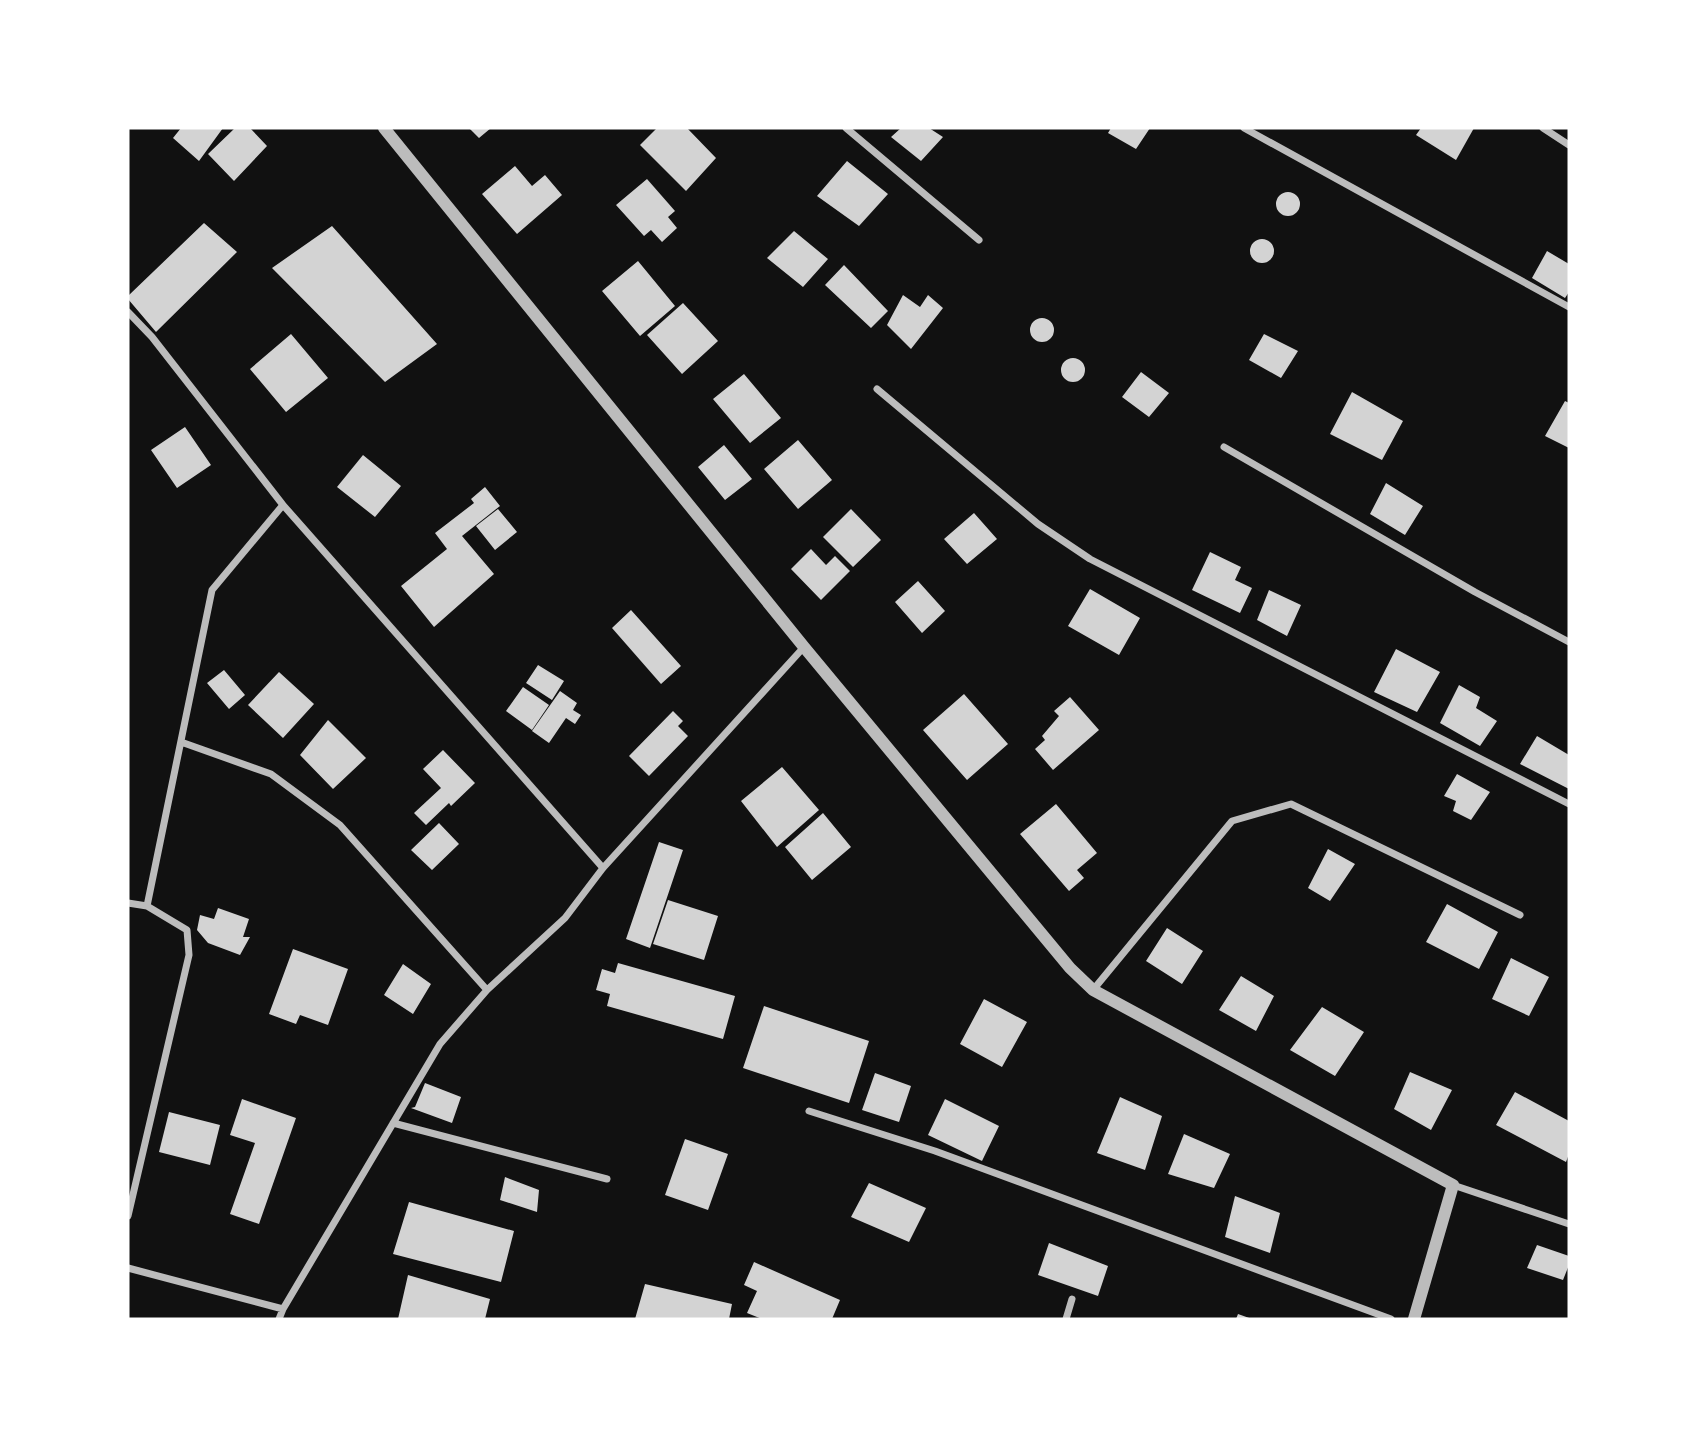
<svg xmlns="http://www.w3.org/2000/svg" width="1697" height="1447" viewBox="0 0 1697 1447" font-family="'Roboto Condensed',sans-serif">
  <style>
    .building { fill: #d3d3d3 }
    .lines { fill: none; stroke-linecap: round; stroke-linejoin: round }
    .minor { stroke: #bcbcbc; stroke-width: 7 }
    .tertiary { stroke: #bcbcbc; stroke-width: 12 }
  </style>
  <rect width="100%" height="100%" fill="#111"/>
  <path class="building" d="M 181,128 L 223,128 L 199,161 L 173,138 Z
    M 235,128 L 250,128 L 267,146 L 234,181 L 208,154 Z
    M 469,128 L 491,128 L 479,138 Z
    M 657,128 L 687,128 L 716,158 L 686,191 L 640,145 Z
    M 901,128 L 929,128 L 943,137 L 921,161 L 891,137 Z
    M 1111,128 L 1150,128 L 1136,149 L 1108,133 Z
    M 1421,128 L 1474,128 L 1456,160 L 1416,135 Z
    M 847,161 L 888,194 L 859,226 L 817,196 Z
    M 515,166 L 532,186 L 545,175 L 562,195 L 517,234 L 482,194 Z
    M 647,179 L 675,211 L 668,217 L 677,228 L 662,242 L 651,230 L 644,236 L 616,205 Z
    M1276 204a12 12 0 1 1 24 0a12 12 0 1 1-24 0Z
    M 204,223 L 237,252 L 156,332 L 128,299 L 128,296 Z
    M 332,226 L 437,344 L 385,382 L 272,268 Z
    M 794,231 L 828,259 L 803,287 L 767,258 Z
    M1250 251a12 12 0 1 1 24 0a12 12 0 1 1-24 0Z
    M 1547,251 L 1569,264 L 1569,292 L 1565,298 L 1532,278 Z
    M 638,261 L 675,306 L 640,336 L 602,291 Z
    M 844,265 L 888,311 L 871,328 L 825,285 Z
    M 903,295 L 920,307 L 928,295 L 943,308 L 911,349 L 887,325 Z
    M 683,303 L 718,341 L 682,374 L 647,335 Z
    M1030 330a12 12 0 1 1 24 0a12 12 0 1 1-24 0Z
    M 291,334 L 328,378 L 286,412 L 250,369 Z
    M 1264,334 L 1298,351 L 1281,378 L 1249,360 Z
    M1061 370a12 12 0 1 1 24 0a12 12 0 1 1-24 0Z
    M 1141,372 L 1169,393 L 1149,417 L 1122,397 Z
    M 744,374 L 781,418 L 750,443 L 713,399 Z
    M 1352,392 L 1403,421 L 1382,460 L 1330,434 Z
    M 1565,401 L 1569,403 L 1569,448 L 1545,436 Z
    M 185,427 L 211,465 L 177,488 L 151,450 Z
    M 798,440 L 832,480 L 798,509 L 764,469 Z
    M 724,445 L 752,479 L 725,500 L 698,467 Z
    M 363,455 L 401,486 L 375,517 L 337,487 Z
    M 1386,483 L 1423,506 L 1405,535 L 1370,514 Z
    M 485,487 L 500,506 L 462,536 L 494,574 L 434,627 L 401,586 L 447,549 L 435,533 L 474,503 L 471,499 Z
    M 498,509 L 517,532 L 495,550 L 476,526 Z
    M 851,509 L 881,540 L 853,567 L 823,537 Z
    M 974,513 L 997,539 L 967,564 L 944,539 Z
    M 811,549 L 826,565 L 835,556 L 850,571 L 821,600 L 791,569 Z
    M 1210,552 L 1241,567 L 1235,580 L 1252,588 L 1240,613 L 1192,590 Z
    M 918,581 L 945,611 L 922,633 L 895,602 Z
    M 1090,589 L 1140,618 L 1119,655 L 1068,626 Z
    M 1269,590 L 1301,605 L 1287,636 L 1257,620 Z
    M 631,610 L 681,666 L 661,684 L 612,628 Z
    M 1396,649 L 1440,672 L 1417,712 L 1374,692 Z
    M 538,665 L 564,681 L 552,700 L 526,683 Z
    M 224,670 L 245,695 L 229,709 L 207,683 Z
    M 279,672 L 314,704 L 283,738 L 248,705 Z
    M 1459,685 L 1480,697 L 1476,708 L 1497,721 L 1480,746 L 1440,723 Z
    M 523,687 L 549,705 L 532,730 L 506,711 Z
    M 560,691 L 577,703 L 573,710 L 581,715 L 575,724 L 566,718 L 549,743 L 532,731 Z
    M 964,694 L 1008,744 L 967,780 L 923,730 Z
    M 1070,697 L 1099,730 L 1053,770 L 1035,749 L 1045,740 L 1042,736 L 1059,716 L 1054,711 Z
    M 673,711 L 683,721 L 678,726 L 688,736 L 649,776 L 629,756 Z
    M 328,720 L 366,758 L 333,789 L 300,755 Z
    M 1537,736 L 1569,755 L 1569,789 L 1520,764 Z
    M 443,750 L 475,783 L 451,806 L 449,803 L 426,825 L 414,813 L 441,788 L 423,769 Z
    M 782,767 L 819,810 L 777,847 L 741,801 Z
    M 1457,774 L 1490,792 L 1471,820 L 1453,811 L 1456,801 L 1444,796 Z
    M 1056,804 L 1097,853 L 1077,870 L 1084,878 L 1069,891 L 1020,834 Z
    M 823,813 L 851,847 L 812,880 L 785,847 Z
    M 439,823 L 459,844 L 432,870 L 411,850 Z
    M 659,842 L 683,850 L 650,948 L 626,939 Z
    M 1328,849 L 1355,864 L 1330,901 L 1308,888 Z
    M 668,900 L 718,916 L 704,960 L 653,944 Z
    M 1447,904 L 1498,932 L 1479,969 L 1426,942 Z
    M 218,908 L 249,919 L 243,937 L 250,937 L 240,955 L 208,943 L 197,930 L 200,915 L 214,919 Z
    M 1167,928 L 1203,951 L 1182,984 L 1146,961 Z
    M 293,949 L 348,969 L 328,1025 L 300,1015 L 296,1024 L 269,1014 Z
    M 1511,958 L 1549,977 L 1529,1016 L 1492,999 Z
    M 618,963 L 735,996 L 723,1039 L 607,1006 L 610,994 L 596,990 L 602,969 L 615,973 Z
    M 403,964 L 431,984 L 413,1014 L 384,995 Z
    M 1241,976 L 1274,996 L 1256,1031 L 1219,1010 Z
    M 984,999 L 1027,1022 L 1002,1067 L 960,1044 Z
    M 764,1006 L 869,1041 L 849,1103 L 743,1068 Z
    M 1322,1007 L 1364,1032 L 1335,1076 L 1290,1050 Z
    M 1410,1072 L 1452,1090 L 1431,1130 L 1394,1109 Z
    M 875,1073 L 911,1086 L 899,1122 L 862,1110 Z
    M 425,1083 L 461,1097 L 452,1123 L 411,1108 L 415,1107 Z
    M 1515,1092 L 1569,1121 L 1569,1154 L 1566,1162 L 1496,1125 Z
    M 1120,1097 L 1162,1116 L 1145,1170 L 1097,1153 Z
    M 242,1099 L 296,1118 L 259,1224 L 230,1214 L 255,1143 L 230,1135 Z
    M 945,1099 L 999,1126 L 982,1161 L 928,1135 Z
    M 169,1112 L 220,1125 L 210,1165 L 159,1152 Z
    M 1184,1134 L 1230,1154 L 1214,1188 L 1168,1174 Z
    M 685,1139 L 728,1154 L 708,1210 L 665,1195 Z
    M 505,1177 L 539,1190 L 537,1212 L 500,1200 Z
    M 869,1183 L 926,1208 L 909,1242 L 851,1217 Z
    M 1235,1196 L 1280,1213 L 1270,1253 L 1225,1237 Z
    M 409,1202 L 514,1231 L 501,1282 L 393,1254 Z
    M 1049,1243 L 1108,1266 L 1098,1296 L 1038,1275 Z
    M 1537,1245 L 1569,1256 L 1569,1265 L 1563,1280 L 1527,1268 Z
    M 754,1262 L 840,1300 L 832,1319 L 762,1319 L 747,1313 L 757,1291 L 744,1285 Z
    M 408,1275 L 490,1299 L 485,1319 L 398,1319 Z
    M 645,1284 L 732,1304 L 729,1319 L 635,1319 Z
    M 1238,1314 L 1252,1319 L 1236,1319 Z"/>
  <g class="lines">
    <path class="minor" d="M 846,128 L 979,240
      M 1244,128 L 1569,307
      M 1543,128 L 1569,145
      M 128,312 L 152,337 L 283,505 L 603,868
      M 877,389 L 1038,524 L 1090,559 L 1569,804
      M 1224,447 L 1475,592 L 1569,642
      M 181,742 L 271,774 L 340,825 L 487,990
      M 128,903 L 147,906 L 187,930 L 189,955 L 128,1216
      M 147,906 L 212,590 L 283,505
      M 1093,990 L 1232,821 L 1291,804 L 1520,915
      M 809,1111 L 935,1151 L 1391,1319
      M 393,1123 L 607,1179
      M 1453,1185 L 1569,1224
      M 128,1268 L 283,1309
      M 279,1319 L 283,1309 L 440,1044 L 487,990 L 565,918 L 603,868 L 804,647
      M 1066,1319 L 1072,1299"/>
    <path class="tertiary" d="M 384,128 L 804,647 L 1070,968 L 1093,990 L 1453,1185 L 1414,1319"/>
  </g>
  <rect width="1697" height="1447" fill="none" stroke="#ffffff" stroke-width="259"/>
</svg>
